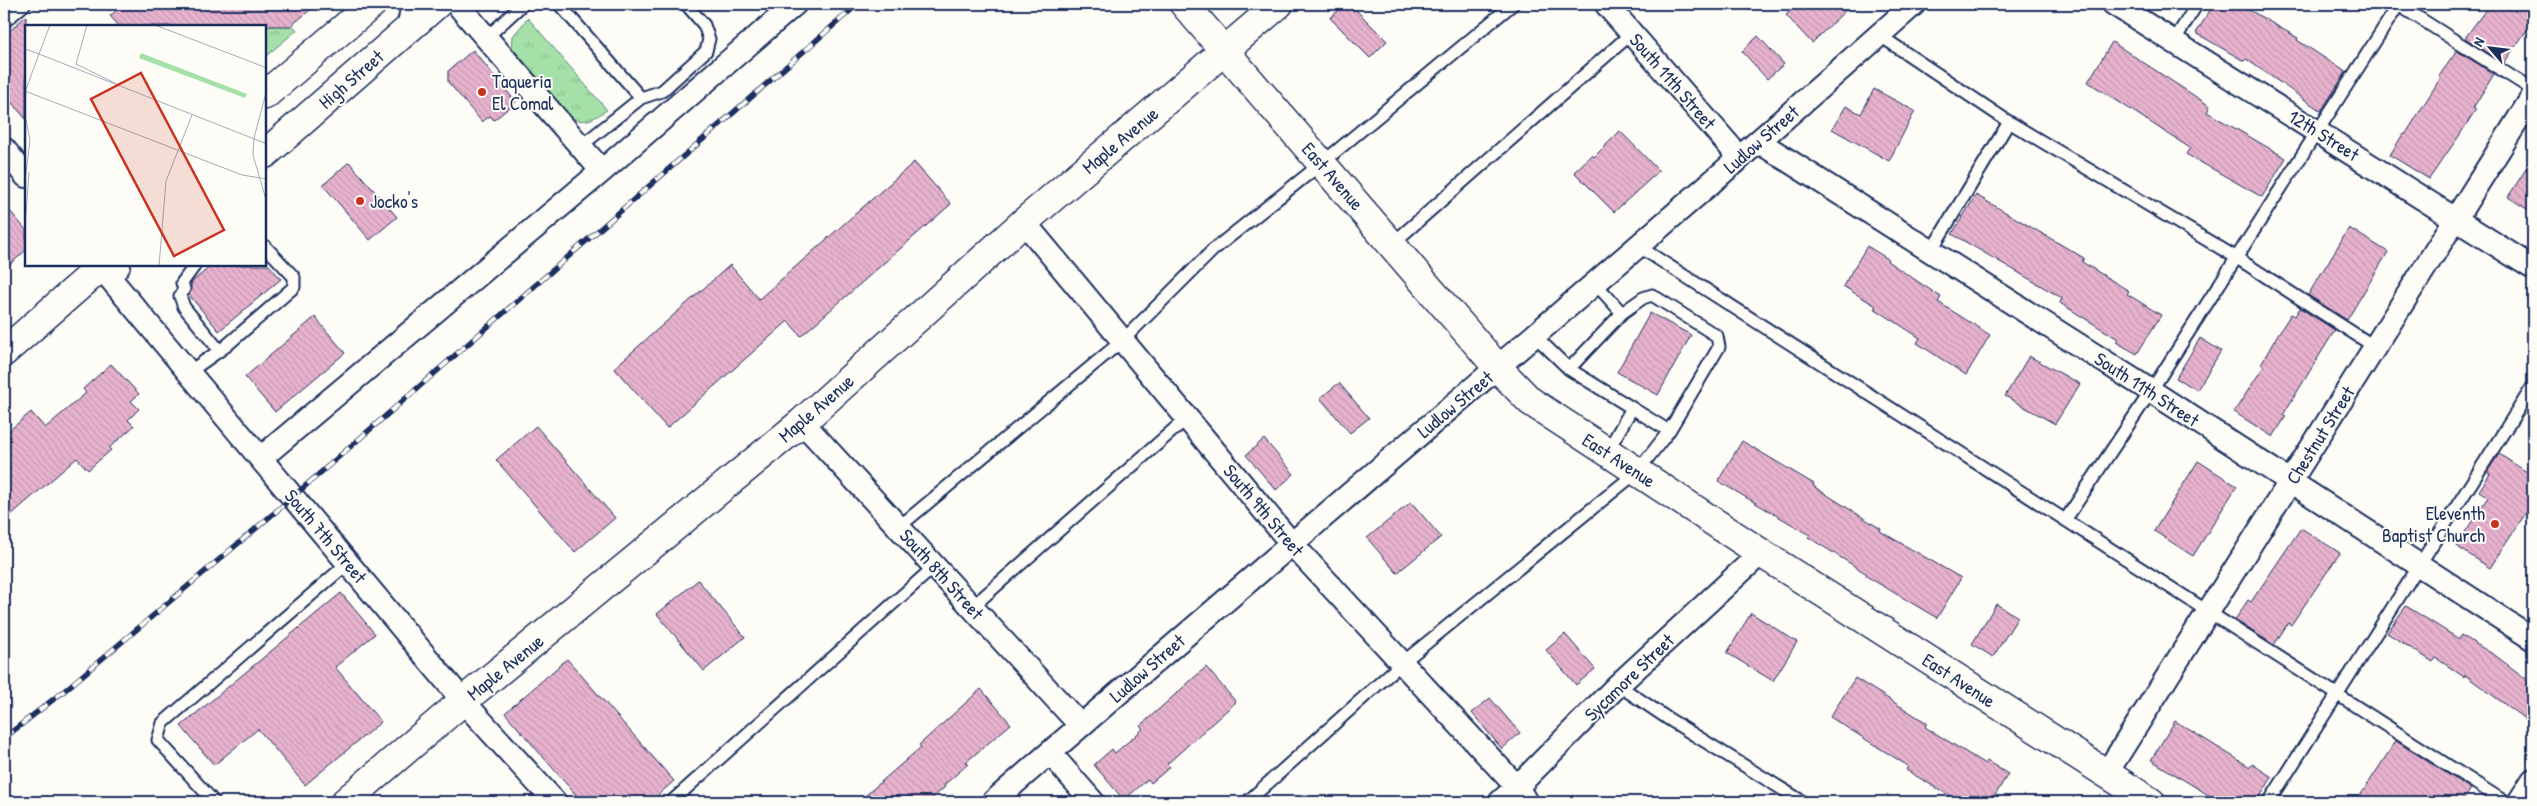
<svg xmlns="http://www.w3.org/2000/svg" width="2537" height="806" viewBox="0 0 2537 806" font-family="'Patrick Hand',sans-serif">
  <style>
    .grass { fill: url(#grass-tufts); stroke: #608882 }
    .building { fill: url(#building-back-hatch); stroke: #1b2f5e }
    .lines { fill: none; stroke-linecap: round; stroke-linejoin: round }
    .lane-casing { stroke: #1b2f5e; stroke-width: 15 }
    .street-casing { stroke: #1b2f5e; stroke-width: 26 }
    .secondary-casing { stroke: #1b2f5e; stroke-width: 31 }
    .highway-casing { stroke: #1b2f5e; stroke-width: 31 }
    .lane { stroke: #fdfcf7; stroke-width: 11 }
    .street { stroke: #fdfcf7; stroke-width: 22 }
    .secondary { stroke: #fdfcf7; stroke-width: 28 }
    .highway { stroke: #fdfcf7; stroke-width: 28 }
    .rail-casing { stroke: #1b2f5e; stroke-width: 5.5 }
    .rail { stroke: #fdfcf7; stroke-width: 4; stroke-dasharray: 11; stroke-linecap: butt }
    .poi-dot { fill: #c8321e; stroke: #fdfcf7; stroke-width: 2 }
    .labels { text-anchor: middle; stroke-width: 4; stroke-linejoin: round; paint-order: stroke }
    .street-label { font-size: 19px; fill: #1b2f5e; stroke: #fdfcf7 }
    .poi-label { font-size: 19px; fill: #1b2f5e; stroke: #fdfcf7; text-anchor: start }
    .inset-road { fill: none; stroke: #a3aaba; stroke-width: 1 }
    .view { fill: #c8321e; fill-opacity: 0.15; stroke: #c8321e; stroke-width: 2.5 }
    .inset-edge { fill: none; stroke: #1b2f5e; stroke-width: 2.5 }
  </style>
  <defs>
    <pattern id="grass-tufts" width="24" height="20" patternUnits="userSpaceOnUse" patternTransform="scale(1.25)"><rect width="24" height="20" fill="#a4e0a7"/><path d="M3 7l-1-3M5 7V3M7 7l1-3M15 17l-1-3M17 17v-4M19 17l1-3" fill="none" stroke="#8dc092"/></pattern>
    <pattern id="building-back-hatch" width="6" height="6" patternUnits="userSpaceOnUse" patternTransform="scale(1.25)"><rect width="6" height="6" fill="#e7b2cd"/><path d="M-1 5l2 2M0 0l6 6M5-1l2 2" fill="none" stroke="#c699b2"/></pattern>
  </defs>
  <rect width="100%" height="100%" fill="#fdfcf7"/>
  <filter id="ink" filterUnits="userSpaceOnUse"><feTurbulence type="fractalNoise" baseFrequency=".02" numOctaves="2"/><feDisplacementMap in="SourceGraphic" scale="10" xChannelSelector="R" yChannelSelector="G"/><feConvolveMatrix kernelMatrix="1 2 1 2 8 2 1 2 1" color-interpolation-filters="sRGB"/></filter>
  <g filter="url(#ink)">
    <path class="grass" d="M 245,4 L 274,4 L 297,30 L 265,57 L 265,26 Z
      M 528,18 L 607,110 C 593,119 583,126 568,115 L 512,47 L 513,36 Z"/>
    <path class="building" d="M 124,4 L 317,4 L 291,26 L 119,26 L 110,16 Z
      M 1345,4 L 1350,4 L 1387,41 L 1370,58 L 1330,18 Z
      M 1798,4 L 1852,4 L 1812,43 L 1786,15 Z
      M 2214,4 L 2239,4 L 2298,38 L 2297,40 L 2346,72 L 2321,111 L 2246,59 L 2244,61 L 2196,33 Z
      M 2490,4 L 2533,4 L 2533,21 L 2504,63 L 2465,38 Z
      M 26,16 L 26,119 L 4,94 L 4,36 Z
      M 1758,36 L 1784,64 L 1767,79 L 1742,51 Z
      M 2112,42 L 2210,106 L 2207,112 L 2286,158 L 2262,197 L 2186,154 L 2190,148 L 2088,82 Z
      M 473,50 L 516,102 L 494,120 L 490,116 L 482,122 L 448,82 L 448,71 Z
      M 2457,51 L 2494,74 L 2473,108 L 2476,109 L 2459,136 L 2429,179 L 2390,155 L 2403,134 L 2405,135 L 2441,77 L 2439,76 Z
      M 1874,89 L 1915,111 L 1889,161 L 1832,129 L 1846,106 L 1861,114 Z
      M 1620,131 L 1659,171 L 1614,212 L 1574,172 L 1592,155 L 1594,157 Z
      M 2533,158 L 2533,213 L 2508,197 Z
      M 349,162 L 397,217 L 370,240 L 323,185 Z
      M 914,162 L 951,204 L 801,336 L 788,321 L 667,428 L 614,368 L 730,265 L 759,299 Z
      M 1976,195 L 2084,258 L 2082,262 L 2129,291 L 2127,294 L 2161,315 L 2137,354 L 2116,342 L 2118,339 L 2060,303 L 2062,298 L 1952,234 Z
      M 4,204 L 26,230 L 26,250 L 4,270 Z
      M 2349,228 L 2388,252 L 2347,320 L 2308,295 Z
      M 1867,246 L 1888,259 L 1887,261 L 1941,297 L 1938,302 L 1990,335 L 1966,375 L 1917,343 L 1920,338 L 1874,308 L 1876,306 L 1843,286 Z
      M 212,265 L 269,265 L 281,279 L 219,331 L 189,295 L 192,282 Z
      M 2300,308 L 2335,330 L 2283,415 L 2286,416 L 2273,437 L 2234,412 L 2264,366 L 2261,364 L 2278,334 L 2291,314 L 2295,316 Z
      M 1650,313 L 1691,335 L 1658,395 L 1617,372 Z
      M 315,317 L 345,353 L 275,412 L 245,377 Z
      M 2200,338 L 2221,351 L 2197,390 L 2176,378 Z
      M 2029,356 L 2080,384 L 2055,424 L 2005,396 Z
      M 111,364 L 139,394 L 131,401 L 139,409 L 128,420 L 134,426 L 109,448 L 111,450 L 88,470 L 77,458 L 4,521 L 4,435 L 31,412 L 45,428 L 86,393 L 83,389 Z
      M 1339,383 L 1369,418 L 1350,433 L 1320,398 Z
      M 536,426 L 615,518 L 575,552 L 496,460 Z
      M 1264,439 L 1294,474 L 1276,490 L 1246,455 Z
      M 1742,441 L 1814,484 L 1813,486 L 1881,529 L 1880,531 L 1961,578 L 1937,618 L 1866,576 L 1867,574 L 1808,537 L 1810,535 L 1718,481 Z
      M 2499,454 L 2533,476 L 2533,502 L 2490,568 L 2456,546 L 2488,497 L 2479,491 L 2490,474 L 2487,472 Z
      M 2198,461 L 2237,486 L 2193,556 L 2154,531 Z
      M 1411,502 L 1441,537 L 1397,573 L 1367,538 Z
      M 2301,528 L 2340,553 L 2291,625 L 2288,623 L 2274,645 L 2235,620 L 2248,600 L 2251,602 Z
      M 698,580 L 745,637 L 704,671 L 657,614 Z
      M 341,593 L 375,634 L 335,667 L 381,722 L 305,785 L 258,729 L 214,765 L 181,726 Z
      M 1996,604 L 2018,617 L 1993,657 L 1972,644 Z
      M 2406,606 L 2459,639 L 2461,635 L 2496,656 L 2533,684 L 2533,725 L 2465,675 L 2464,677 L 2436,658 L 2433,662 L 2387,633 Z
      M 1751,613 L 1797,642 L 1773,681 L 1727,653 Z
      M 1565,634 L 1595,669 L 1576,685 L 1546,650 Z
      M 567,659 L 674,781 L 650,802 L 582,802 L 505,713 Z
      M 1206,667 L 1236,702 L 1167,764 L 1170,767 L 1151,783 L 1148,779 L 1124,800 L 1094,765 L 1112,749 L 1115,753 L 1143,729 L 1140,726 Z
      M 1855,678 L 1927,723 L 1925,727 L 1985,764 L 1987,761 L 2008,774 L 1991,802 L 1960,802 L 1906,770 L 1908,766 L 1830,717 Z
      M 981,689 L 1011,724 L 966,762 L 968,764 L 944,785 L 945,787 L 928,802 L 858,802 L 921,747 L 919,745 Z
      M 1490,698 L 1520,733 L 1502,749 L 1472,713 Z
      M 2175,721 L 2250,767 L 2252,764 L 2272,777 L 2257,802 L 2220,802 L 2151,760 Z
      M 2396,741 L 2471,789 L 2462,802 L 2356,802 Z"/>
    <g class="lines">
      <g class="lane-casing">
        <path id="lane" d="M 559,4 L 641,98 L 581,146
          M 2397,4 L 2533,90
          M 4,22 L 25,4
          M 1879,35 L 2009,122 L 1931,251
          M 486,38 L 523,4
          M 2174,41 L 2197,4
          M 641,98 L 662,91 L 706,51 L 709,39 L 704,25 L 686,4
          M 2009,122 L 2237,258 L 2375,347
          M 1392,244 L 1632,33
          M 1638,246 L 2505,802
          M 195,265 L 182,283 L 184,289 L 180,296 L 184,307 L 219,350
          M 1535,336 L 1569,369 L 1622,313
          M 1569,369 L 1632,408 L 1607,452
          M 189,372 L 226,346 L 294,287 L 294,277 L 265,246
          M 1632,408 L 1669,431
          M 2066,519 L 2151,391 L 2399,4
          M 899,527 L 1123,340 L 1213,250 L 1322,163 L 1513,4
          M 972,607 L 1187,418
          M 1618,685 L 1667,718 L 1803,802
          M 214,802 L 158,740 L 163,723 L 348,563
          M 671,802 L 935,566
          M 1247,802 L 1402,663 L 1637,472 L 1669,431 L 1719,347 L 1717,336 L 1652,295 L 1643,298 L 1622,313 L 1595,283
          M 2269,802 L 2533,386"/>
      </g>
      <g class="street-casing">
        <path id="street" d="M 457,4 L 602,171
          M 1606,4 L 1740,158
          M 2114,4 L 2533,268
          M 408,29 L 413,4
          M 1759,142 L 2151,391 L 2533,639
          M 4,149 L 26,176
          M 1024,222 L 1291,543 L 1517,787 L 1526,802
          M 99,265 L 463,701 L 555,802
          M 802,422 L 1081,726
          M 261,458 L 602,171 L 795,4
          M 1050,753 L 1093,802
          M 2106,774 L 2533,96
          M 993,802 C 1299,535 1611,274 1914,4
          M 1500,802 L 1517,787 L 1618,685 L 1761,553
          M 2519,802 L 2533,780"/>
      </g>
      <g class="secondary-casing">
        <path id="secondary" d="M 1184,4 L 1498,368 L 1530,401 L 1761,553 L 2151,802
          M 345,802 L 463,701 L 802,422 L 1024,222 L 1279,4"/>
      </g>
      <g class="highway-casing">
        <path id="highway" d="M 265,95 L 372,4
          M 265,154 L 437,4
          M 4,352 L 101,267 L 116,265"/>
      </g>
      <use href="#lane" class="lane"/>
      <use href="#street" class="street"/>
      <use href="#secondary" class="secondary"/>
      <use href="#highway" class="highway"/>
      <g class="rail-casing">
        <path id="rail" d="M 4,738 L 64,691 L 280,508 L 858,4"/>
      </g>
      <use href="#rail" class="rail"/>
    </g>
  </g>
  <g class="poi-dot">
    <circle cx="482" cy="92" r="5"/>
    <circle cx="360" cy="201" r="5"/>
    <circle cx="2495" cy="524" r="5"/>
  </g>
  <g class="labels">
    <g class="street-label">
      <text transform="translate(351 79) rotate(-41)" y="7">High Street</text>
      <text transform="translate(1673 81) rotate(49)" y="7">South 11th Street</text>
      <text transform="translate(2324 135) rotate(32)" y="7">12th Street</text>
      <text transform="translate(1761 139) rotate(-41)" y="7">Ludlow Street</text>
      <text transform="translate(1120 140) rotate(-40)" y="7">Maple Avenue</text>
      <text transform="translate(1333 176) rotate(49)" y="7">East Avenue</text>
      <text transform="translate(2147 389) rotate(33)" y="7">South 11th Street</text>
      <text transform="translate(1455 404) rotate(-40)" y="7">Ludlow Street</text>
      <text transform="translate(816 408) rotate(-41)" y="7">Maple Avenue</text>
      <text transform="translate(2320 435) rotate(-58)" y="7">Chestnut Street</text>
      <text transform="translate(1619 460) rotate(33)" y="7">East Avenue</text>
      <text transform="translate(1264 510) rotate(50)" y="7">South 9th Street</text>
      <text transform="translate(326 536) rotate(50)" y="7">South 7th Street</text>
      <text transform="translate(942 574) rotate(48)" y="7">South 8th Street</text>
      <text transform="translate(505 667) rotate(-39)" y="7">Maple Avenue</text>
      <text transform="translate(1147 668) rotate(-41)" y="7">Ludlow Street</text>
      <text transform="translate(1629 677) rotate(-44)" y="7">Sycamore Street</text>
      <text transform="translate(1959 680) rotate(33)" y="7">East Avenue</text>
    </g>
    <g class="poi-label">
      <text x="492" y="88">Taqueria<tspan x="492" dy="22">El Comal</tspan></text>
      <text x="370" y="208">Jocko's</text>
      <text x="2485" y="520" text-anchor="end">Eleventh<tspan x="2485" dy="22">Baptist Church</tspan></text>
    </g>
  </g>
  <g transform="translate(25 25)">
    <rect width="241" height="241" fill="#fdfcf7"/>
    <path d="M 116,28 L 222,69 L 220,73 L 114,33 Z" fill="#a4e0a7"/>
    <path class="inset-road" d="M 25,0 L 14,29 L 242,119M 62,0 L 51,39 L 94,60M 130,0 L 242,43M 0,24 L 14,29 L 0,67M 0,66 L 217,150 L 242,154M 0,90 L 5,115 L 0,156M 229,113 L 228,130 L 242,178M 229,113 L 242,64M 0,201 L 4,147M 134,241 L 141,156 L 167,90"/>
    <path class="view" d="M 116,48 L 199,205 L 149,231 L 66,74 Z"/>
    <rect width="241" height="241" class="inset-edge"/>
  </g>
  <rect width="2537" height="806" fill="none" stroke="#fdfcf7" stroke-width="20"/>
  <rect x="10" y="10" width="2517" height="786" fill="none" stroke="#1b2f5e" stroke-width="2" filter="url(#ink)"/>
  <g transform="translate(2490 48) rotate(298)" stroke="#fdfcf7" stroke-width="4" paint-order="stroke">
  <path d="M0-4L9 19L0 12L-9 19Z" fill="#1b2f5e"/>
  <text y="-8" font-size="14" font-weight="bold" text-anchor="middle" fill="#1b2f5e">N</text>
  </g>
</svg>
